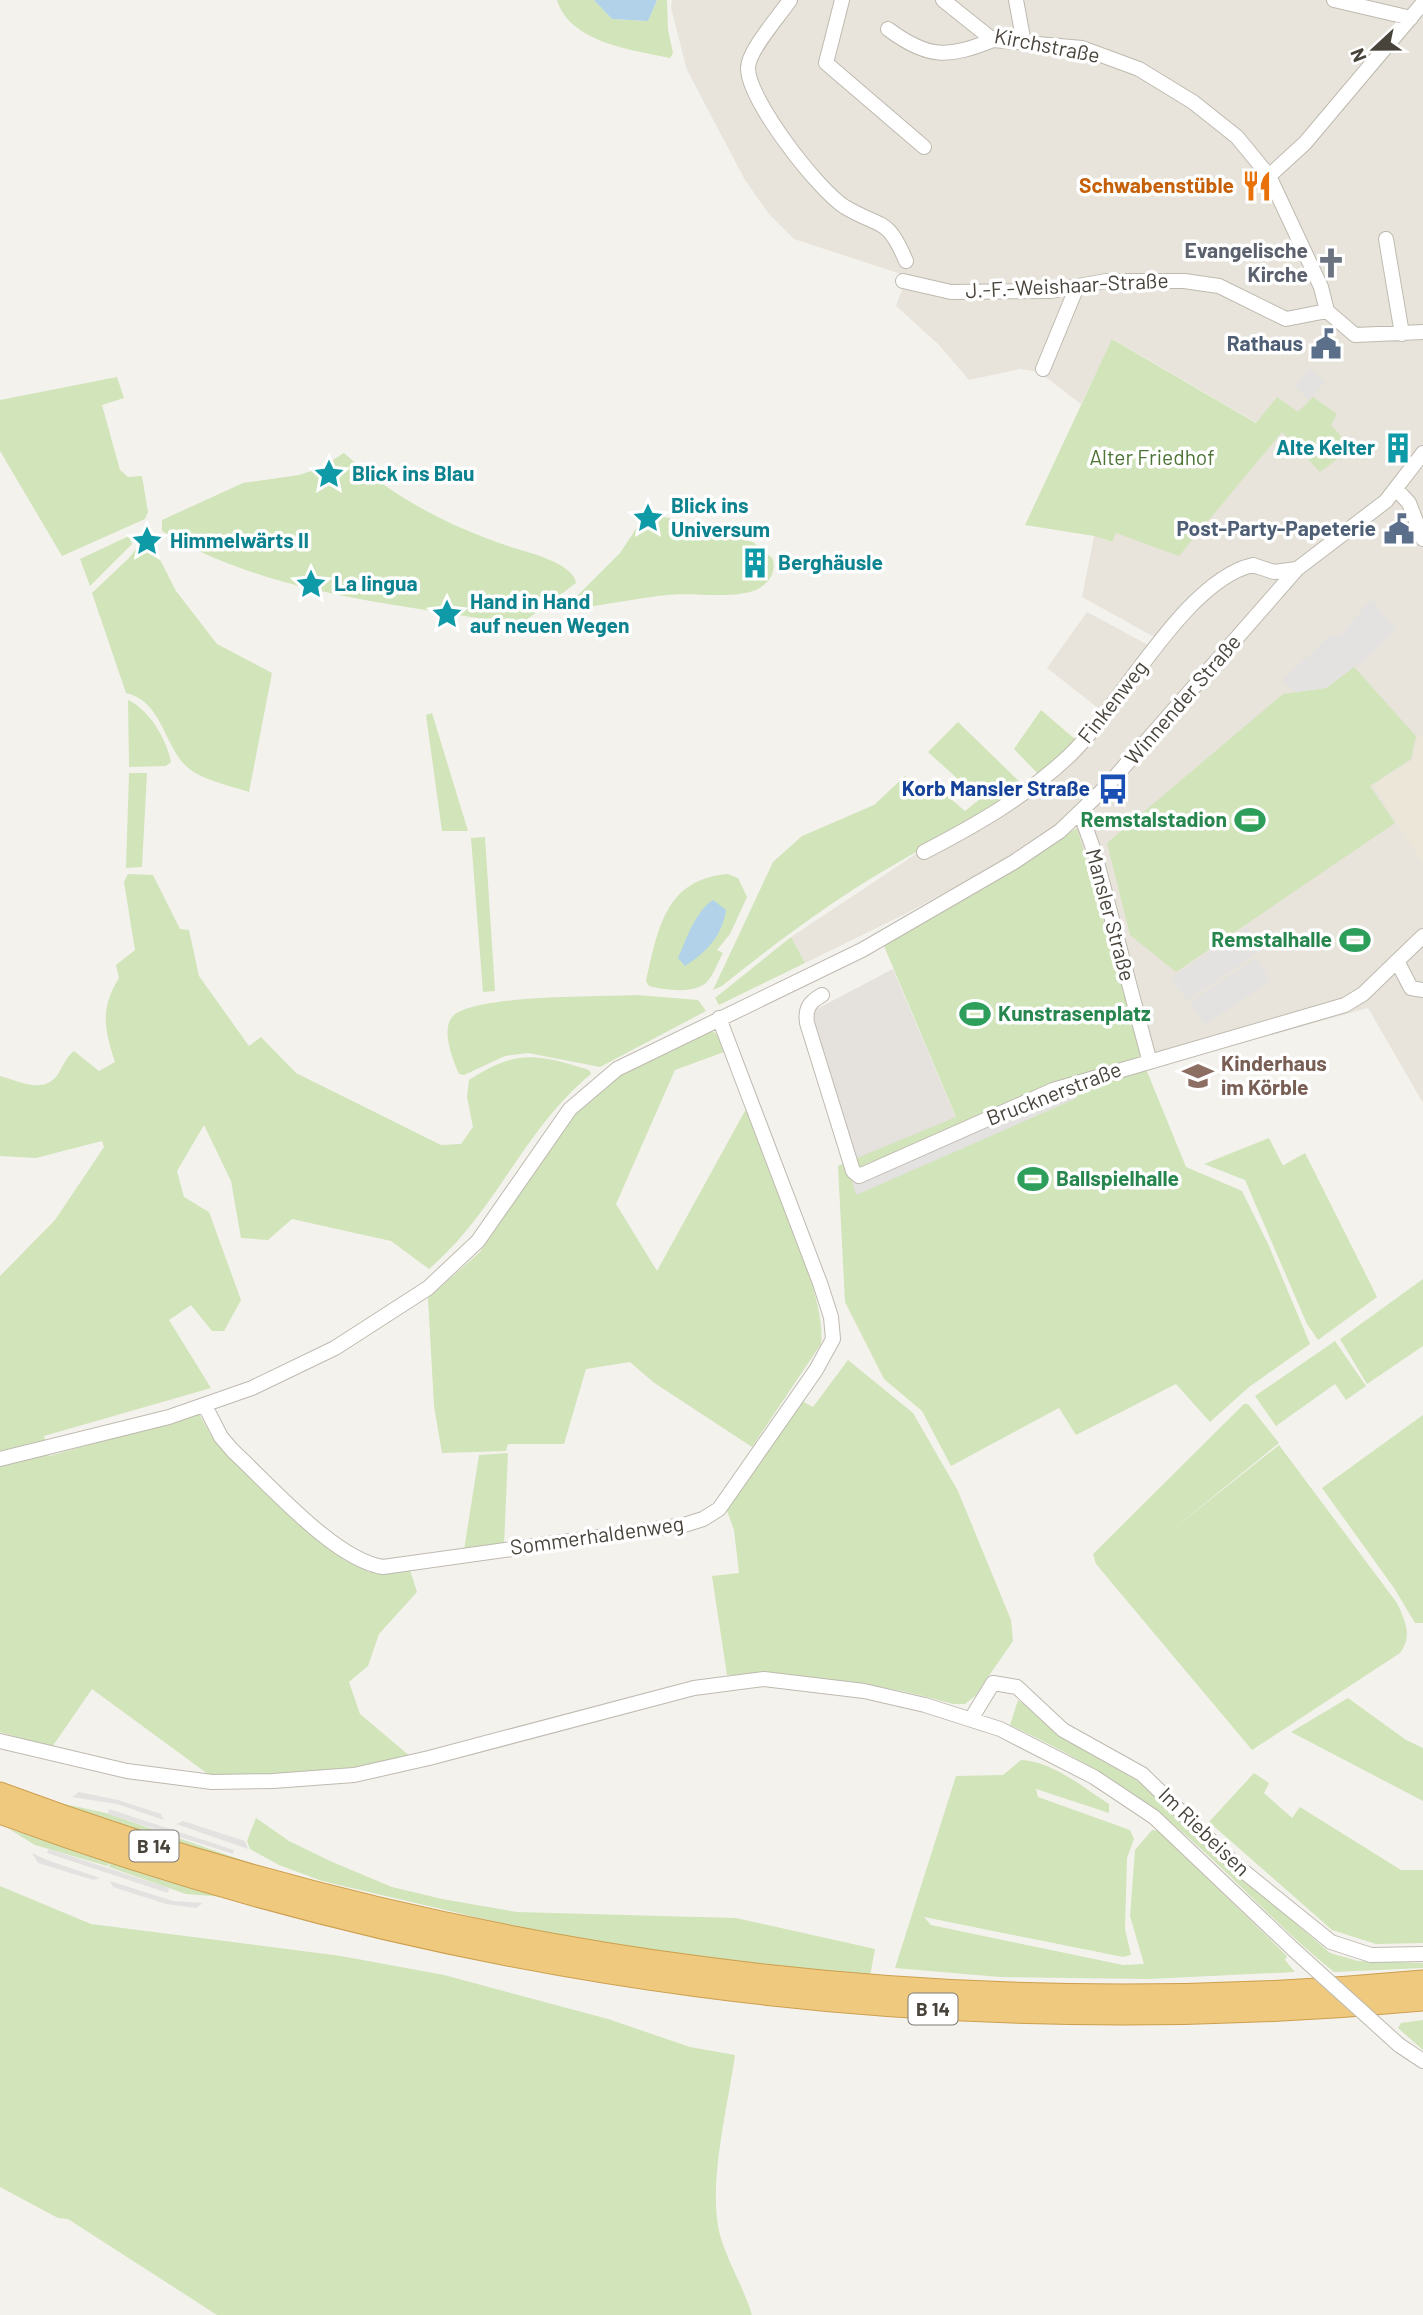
<svg xmlns="http://www.w3.org/2000/svg" width="1423" height="2315" viewBox="0 0 1423 2315" font-family="Barlow,sans-serif">
  <style>
    .residential { fill: #e8e4db }
    .industrial { fill: #e5e1dd }
    .education { fill: #ece6d8 }
    .green { fill: #d1e4ba }
    .parking { fill: #e4e2e0 }
    .water { fill: #b1d2e9 }
    .lines { fill: none; stroke-linecap: round; stroke-linejoin: round }
    .minor-casing { stroke: #bfbab0; stroke-width: 16 }
    .highway-casing { stroke: #cd9f4e; stroke-width: 23 }
    .minor { stroke: #fff; stroke-width: 14 }
    .highway { stroke: #eec97e; stroke-width: 21 }
    .minor-bridge-casing { stroke: #bfbab0; stroke-width: 16; stroke-linecap: butt }
    .minor-bridge { stroke: #fff; stroke-width: 14 }
    .labels { text-anchor: middle; stroke-width: 7; stroke-linejoin: round; paint-order: stroke }
    .shield { fill: #fff; stroke: #7f7b76; stroke-width: 2 }
    .shield-label { font-size: 19px; font-weight: bold; fill: #48433b }
    .street-label { font-size: 21px; fill: #48433b; stroke: #fff }
    .food-label { font-size: 21px; font-weight: bold; fill: #c56008; stroke: #fff; text-anchor: end }
    .worship-label { font-size: 21px; font-weight: bold; fill: #5b616d; stroke: #fff; text-anchor: end }
    .service-label { font-size: 21px; font-weight: bold; fill: #4e5e75; stroke: #fff; text-anchor: end }
    .culture-label { font-size: 21px; font-weight: bold; fill: #0d838f; stroke: #fff; text-anchor: start }
    .park-label { font-size: 21px; fill: #4c7434; stroke: #fff }
    .transit-label { font-size: 21px; font-weight: bold; fill: #164399; stroke: #fff; text-anchor: end }
    .leisure-label { font-size: 21px; font-weight: bold; fill: #27864d; stroke: #fff; text-anchor: end }
    .education-label { font-size: 21px; font-weight: bold; fill: #785e54; stroke: #fff; text-anchor: start }
  </style>
  <rect width="100%" height="100%" fill="#f4f2ed"/>
  <path class="residential" d="M 672,0 L 1423,0 L 1423,1103 L 1368,1008 L 1146,1070 L 1072,813 L 1021,852 L 903,915 L 805,963 L 791,937 L 925,848 L 1026,788 L 1102,711 L 1047,668 L 1087,612 L 1150,646 L 1156,638 L 1082,597 L 1094,536 L 1111,542 L 1115,533 L 1257,423 L 1113,339 L 1081,404 L 1039,372 L 1020,369 L 969,380 L 938,344 L 896,306 L 907,276 L 794,239 L 769,214 L 745,180 L 687,70 L 671,8 Z"/>
  <path class="industrial" d="M 893,969 L 956,1118 L 855,1160 L 811,1012 Z"/>
  <path class="education" d="M 1423,733 L 1423,864 L 1373,785 L 1412,760 L 1417,738 Z"/>
  <path class="green" d="M 557,0 L 594,0 L 612,19 L 648,21 L 657,0 L 667,0 L 668,30 L 673,53 L 670,58 C 633,50 570,43 557,0 Z
    M 1112,339 L 1256,423 L 1277,397 L 1298,412 L 1313,397 L 1337,414 L 1331,425 L 1352,448 L 1320,472 L 1282,432 L 1179,556 L 1116,533 L 1112,542 L 1094,536 L 1025,525 Z
    M 117,377 L 124,398 L 102,405 L 120,470 L 128,477 L 142,476 L 148,512 L 145,519 L 62,556 L 0,451 L 0,400 Z
    M 344,453 C 393,497 446,525 508,546 C 526,552 574,563 576,583 L 522,623 L 496,621 C 385,603 259,591 162,531 L 162,520 L 243,483 L 299,475 L 320,468 Z
    M 647,512 L 753,542 L 772,558 C 777,570 770,583 758,589 C 736,600 693,592 667,595 C 637,598 607,605 577,608 L 575,598 L 620,553 Z
    M 129,536 L 132,544 L 90,586 L 80,559 Z
    M 145,537 L 149,538 L 176,591 L 217,644 L 272,673 L 249,792 C 229,785 199,780 184,764 C 163,741 161,701 126,693 L 92,593 L 129,558 Z
    M 1354,667 L 1416,736 L 1411,759 L 1370,786 L 1395,823 L 1176,972 L 1130,935 L 1107,843 L 1283,694 L 1326,688 Z
    M 128,700 C 149,709 167,740 171,762 L 166,766 L 129,767 Z
    M 1041,710 L 1076,740 L 1040,776 L 1014,749 Z
    M 432,713 L 468,831 L 442,831 L 426,715 Z
    M 958,722 L 1026,788 C 983,817 937,839 892,866 C 831,901 777,942 722,986 L 713,990 L 773,862 L 802,836 L 874,805 L 905,776 L 917,788 L 931,782 L 965,811 L 980,799 L 928,752 Z
    M 129,773 L 147,773 L 142,867 L 126,868 Z
    M 1077,828 L 1146,1069 L 1186,1167 L 1242,1191 L 1269,1246 L 1310,1344 L 1249,1387 L 1210,1422 L 1176,1384 L 1076,1435 L 1059,1408 L 951,1466 L 922,1411 L 884,1379 L 845,1302 L 838,1166 L 956,1117 L 884,946 Z
    M 485,837 L 495,991 L 483,992 L 471,838 Z
    M 128,874 L 153,875 L 180,929 L 189,930 L 199,976 L 249,1046 L 261,1037 L 296,1073 L 441,1145 L 461,1144 L 473,1127 L 467,1097 L 469,1080 C 517,1049 537,1054 589,1070 L 591,1074 C 522,1131 497,1211 429,1269 L 391,1241 L 292,1219 L 268,1240 L 241,1238 L 231,1181 L 204,1125 L 177,1171 L 184,1197 L 209,1212 L 241,1300 L 224,1331 L 212,1331 L 191,1305 L 169,1320 L 211,1388 L 44,1436 L 49,1456 L 199,1414 L 212,1437 L 344,1560 L 369,1572 L 410,1570 L 417,1592 L 379,1634 L 368,1666 L 349,1682 L 360,1714 L 411,1757 L 348,1772 L 237,1777 L 208,1774 L 92,1689 L 52,1747 L 0,1732 L 0,1276 L 55,1220 L 104,1147 L 102,1141 L 36,1158 L 0,1156 L 0,1076 C 19,1081 44,1095 58,1074 C 63,1066 67,1056 74,1051 L 99,1071 L 115,1062 C 104,1028 100,1009 119,978 L 116,965 L 135,950 L 124,882 Z
    M 728,874 L 738,878 L 747,897 L 730,934 L 717,950 L 723,953 C 718,962 713,976 706,983 C 693,994 664,990 649,986 L 646,981 C 658,929 665,879 728,874 Z
    M 791,937 L 805,963 L 719,1005 L 715,998 Z
    M 637,995 L 698,1000 L 706,1011 L 600,1067 L 528,1053 L 505,1056 L 464,1075 L 459,1074 C 453,1060 441,1031 452,1017 C 471,994 603,997 637,995 Z
    M 710,1030 L 717,1034 L 724,1052 L 675,1070 L 616,1204 L 657,1271 L 746,1109 C 765,1161 828,1296 821,1344 L 752,1447 L 653,1382 L 630,1362 L 586,1369 L 564,1444 L 508,1444 L 506,1451 L 442,1453 L 434,1406 L 428,1298 L 480,1252 L 566,1122 L 619,1074 Z
    M 1269,1138 L 1334,1267 L 1282,1166 L 1305,1153 L 1377,1297 L 1318,1340 L 1307,1324 L 1245,1180 L 1204,1164 Z
    M 1423,1279 L 1423,1346 L 1367,1384 L 1340,1339 Z
    M 1335,1341 L 1366,1386 L 1346,1400 L 1335,1384 L 1276,1426 L 1255,1396 Z
    M 848,1360 L 913,1413 L 958,1491 L 1011,1620 L 1013,1641 L 975,1696 L 965,1704 L 953,1704 C 874,1681 809,1676 727,1675 L 712,1576 L 739,1573 L 734,1530 L 726,1508 L 800,1400 L 813,1407 Z
    M 1244,1404 L 1248,1404 L 1279,1443 L 1167,1534 L 1279,1445 L 1397,1603 C 1405,1621 1413,1635 1400,1653 L 1252,1750 L 1096,1564 L 1093,1554 Z
    M 1423,1415 L 1423,1623 L 1415,1623 L 1394,1588 L 1322,1488 Z
    M 508,1453 L 504,1545 L 464,1550 L 479,1455 Z
    M 1348,1698 L 1406,1740 L 1423,1748 L 1423,1801 L 1291,1732 Z
    M 1018,1700 L 1152,1791 L 1228,1865 L 1330,1953 L 1358,1961 L 1423,1963 L 1423,1968 L 1334,1972 C 1282,1931 1239,1882 1189,1838 C 1136,1791 1074,1755 1010,1725 Z
    M 1021,1760 C 1052,1761 1084,1788 1109,1804 L 1109,1813 L 1036,1789 L 1038,1797 L 1130,1830 L 1134,1839 L 1127,1858 L 1125,1929 L 1131,1955 L 1123,1957 L 924,1917 L 931,1925 L 1123,1965 L 1144,1964 L 1130,1916 L 1135,1850 L 1152,1830 L 1159,1831 L 1287,1956 L 1285,1960 L 1295,1972 L 1149,1979 L 1000,1977 L 895,1968 L 956,1776 L 1003,1775 Z
    M 1254,1773 L 1269,1783 L 1264,1793 L 1292,1818 L 1300,1807 L 1401,1870 L 1423,1870 L 1423,1943 L 1376,1944 L 1332,1930 L 1209,1822 Z
    M 60,1803 L 106,1813 L 259,1866 L 233,1862 Z
    M 256,1818 L 289,1841 L 330,1861 L 392,1887 L 442,1899 L 517,1912 L 736,1918 L 875,1949 L 870,1976 L 733,1963 L 551,1935 L 322,1881 L 279,1865 L 250,1849 L 247,1841 Z
    M 9,1829 L 225,1897 L 186,1894 L 109,1867 L 110,1863 L 107,1866 L 35,1845 Z
    M 0,1886 L 91,1924 L 341,1956 L 444,1975 L 608,2019 L 690,2047 L 735,2055 C 728,2106 707,2187 720,2235 C 728,2263 744,2288 752,2315 L 217,2315 L 68,2219 L 58,2218 L 0,2187 Z
    M 1423,2020 L 1423,2050 L 1398,2028 L 1401,2023 Z"/>
  <path class="parking" d="M 1309,368 L 1325,382 L 1309,400 L 1294,386 Z
    M 1371,599 L 1396,630 L 1359,666 L 1358,664 L 1326,688 L 1295,692 L 1282,680 L 1331,635 L 1340,636 Z
    M 1247,927 L 1262,950 L 1187,1001 L 1171,978 Z
    M 1256,958 L 1271,981 L 1205,1025 L 1190,1002 Z
    M 1071,1084 L 1077,1098 L 856,1195 L 852,1181 L 859,1176 Z
    M 79,1792 L 118,1800 L 161,1814 L 164,1820 L 117,1804 L 72,1797 Z
    M 109,1809 L 234,1850 L 233,1854 L 108,1814 Z
    M 183,1821 L 245,1841 L 248,1849 L 176,1824 Z
    M 49,1849 L 169,1888 L 168,1893 L 47,1853 Z
    M 32,1853 L 47,1860 L 100,1878 L 93,1880 L 38,1863 Z
    M 110,1881 L 173,1901 L 203,1903 L 196,1908 L 166,1904 L 113,1887 Z"/>
  <path class="water" d="M 594,0 L 657,0 L 648,21 L 612,19 Z
    M 713,900 L 726,910 C 722,936 707,952 685,966 L 678,958 C 687,938 695,912 713,900 Z"/>
  <g class="lines">
    <g class="minor-casing">
      <path id="minor" d="M 790,0 C 780,15 748,51 748,68 C 748,100 818,190 845,207 C 882,229 887,216 906,261
        M 842,0 L 826,63 L 924,147
        M 943,0 L 993,40 L 1082,48 L 1139,69 L 1193,102 L 1237,137 L 1269,176 L 1321,287 L 1327,311
        M 1016,0 L 1024,43
        M 1334,0 L 1411,18
        M 888,29 C 928,59 948,58 993,40
        M 1269,176 L 1305,143 L 1423,3
        M 1386,239 L 1402,334
        M 903,281 L 951,292 L 1051,291 L 1106,281 L 1184,281 L 1219,286 L 1286,319 L 1327,311
        M 1327,311 L 1355,335 L 1423,332
        M 1043,369 L 1076,289
        M 1397,490 L 1409,503 L 1423,539
        M 1080,812 L 1094,851 L 1149,1059
        M 924,852 C 976,825 1027,796 1070,755 C 1121,706 1185,580 1253,565 L 1274,572 L 1297,569
        M 1397,961 L 1411,988 L 1423,990
        M 822,995 C 809,1002 805,1009 807,1023 L 853,1171 L 859,1176 L 1053,1090 L 1345,1005 L 1363,994 L 1423,936
        M 205,1406 L 221,1437 L 233,1451 C 270,1485 335,1560 383,1567 L 684,1525 L 703,1519 L 719,1509 L 816,1370 L 833,1339 L 831,1317 L 820,1283 L 719,1018
        M 0,1459 L 169,1417 L 252,1388 L 335,1348 L 428,1288 L 478,1241 L 570,1109 L 617,1069 L 862,950 L 1014,862 L 1060,831 L 1108,785 L 1297,569 L 1386,501 L 1423,453
        M 971,1719 L 993,1683 L 1017,1687 L 1063,1730 L 1142,1774 L 1237,1866 L 1331,1942 L 1371,1955 L 1423,1954
        M 0,1741 L 127,1771 L 212,1782 L 273,1781 L 354,1775 L 429,1758 L 694,1688 L 764,1679 L 864,1691 L 925,1705 L 1000,1729 L 1094,1777 L 1154,1817 L 1294,1950
        M 1399,2045 L 1423,2061"/>
    </g>
    <g class="highway-casing">
      <path id="highway" d="M 0,1793 C 454,1962 940,2026 1423,1981
        M 0,1813 C 455,1981 940,2045 1423,2000"/>
    </g>
    <use href="#minor" class="minor"/>
    <use href="#highway" class="highway"/>
    <g class="minor-bridge-casing">
      <path id="minor-bridge" d="M 1294,1950 L 1399,2045"/>
    </g>
    <use href="#minor-bridge" class="minor-bridge"/>
  </g>
  <defs>
    <g id="restaurant-bare" transform="scale(2.415)"><path d="M-5-6h1v4h1v-4h1v4h1v-4h1v5L-1.5 .5V6h-2V.5L-5-1ZM5-6V6H3V1.5H1.5Q1.5-4 5-6Z" fill="#e8710a" stroke="#fff" stroke-width="2.5" paint-order="stroke"/></g>
    <g id="church-bare" transform="scale(2.415)"><path d="M-1.2-6h2.4v3.5h3.3v2.4h-3.3V6h-2.4V-.1h-3.3v-2.4h3.3Z" fill="#6b7280" stroke="#fff" stroke-width="2.5" paint-order="stroke"/></g>
    <g id="civic-bare" transform="scale(2.415)"><path d="M-.6-6.5H3V-4.5H.6V-3L4-1V1h2V6H-6V1h2V-1L-.6-3ZM-1.2 2.5V6h2.4V2.5Z" fill="#5c6f8a" stroke="#fff" stroke-width="2.5" paint-order="stroke"/></g>
    <g id="building-bare" transform="scale(2.415)"><path d="M-4-6H4V6H1V3H-1V6H-4ZM-2.5-4.3h1.7v1.8h-1.7ZM.8-4.3h1.7v1.8H.8ZM-2.5-1h1.7V.8h-1.7ZM.8-1h1.7V.8H.8Z" fill="#0f9aa8" stroke="#fff" stroke-width="2.5" paint-order="stroke"/></g>
    <g id="sight-bare" transform="scale(2.415)"><path d="M0-6L1.8-2.2L6-1.7L2.9 1.2L3.7 5.4L0 3.3L-3.7 5.4L-2.9 1.2L-6-1.7L-1.8-2.2Z" fill="#0f9aa8" stroke="#fff" stroke-width="2.5" paint-order="stroke"/></g>
    <g id="bus-bare" transform="scale(2.415)"><path d="M-5-6H5V4H4V6H2V4H-2V6H-4V4H-5ZM-3.5-4V0h7V-4ZM-3.5 1.2v1.5H-2V1.2ZM2 1.2v1.5H3.5V1.2Z" fill="#1a4fb4" stroke="#fff" stroke-width="2.5" paint-order="stroke"/></g>
    <g id="stadium-bare" transform="scale(2.415)"><path d="M0-5a6.5 5 0 1 0 0 10a6.5 5 0 1 0 0-10ZM-3.5-1.8h7v3.6h-7Z" fill="#2e9e5b" stroke="#fff" stroke-width="2.5" paint-order="stroke"/></g>
    <g id="school-bare" transform="scale(2.415)"><path d="M0-5L7-2L0 1L-7-2ZM-4 1L0 2.5L4 1V4Q0 6-4 4Z" fill="#8d6e63" stroke="#fff" stroke-width="2.5" paint-order="stroke"/></g>
  </defs>
  <g fill-rule="evenodd">
    <use href="#restaurant-bare" x="1257" y="186"/>
    <use href="#church-bare" x="1331" y="263"/>
    <use href="#civic-bare" x="1326" y="344"/>
    <use href="#building-bare" x="1398" y="448"/>
    <use href="#sight-bare" x="329" y="474"/>
    <use href="#sight-bare" x="648" y="518"/>
    <use href="#civic-bare" x="1399" y="529"/>
    <use href="#sight-bare" x="147" y="541"/>
    <use href="#building-bare" x="755" y="563"/>
    <use href="#sight-bare" x="311" y="584"/>
    <use href="#sight-bare" x="447" y="614"/>
    <use href="#bus-bare" x="1113" y="789"/>
    <use href="#stadium-bare" x="1250" y="820"/>
    <use href="#stadium-bare" x="1355" y="940"/>
    <use href="#stadium-bare" x="975" y="1014"/>
    <use href="#school-bare" x="1198" y="1076"/>
    <use href="#stadium-bare" x="1033" y="1179"/>
  </g>
  <g class="labels">
    <g class="shield">
      <rect x="129.5" y="1830.5" width="49" height="31" rx="5"/>
      <rect x="908.5" y="1993.5" width="49" height="31" rx="5"/>
    </g>
    <g class="shield-label">
      <text x="154" y="1853">B 14</text>
      <text x="933" y="2016">B 14</text>
    </g>
    <g class="street-label">
      <text transform="translate(1047 46) rotate(11)" y="7">Kirchstraße</text>
      <text transform="translate(1067 286) rotate(-3)" y="7">J.-F.-Weishaar-Straße</text>
      <text transform="translate(1183 700) rotate(-49)" y="7">Winnender Straße</text>
      <text transform="translate(1113 702) rotate(-52)" y="7">Finkenweg</text>
      <text transform="translate(1110 915) rotate(75)" y="7">Mansler Straße</text>
      <text transform="translate(1054 1094) rotate(-21)" y="7">Brucknerstraße</text>
      <text transform="translate(597 1536) rotate(-8)" y="7">Sommerhaldenweg</text>
      <text transform="translate(1204 1832) rotate(44)" y="7">Im Riebeisen</text>
    </g>
    <g class="food-label">
      <text x="1234" y="193">Schwabenstüble</text>
    </g>
    <g class="worship-label">
      <text x="1308" y="258">Evangelische<tspan x="1308" dy="24">Kirche</tspan></text>
    </g>
    <g class="service-label">
      <text x="1303" y="351">Rathaus</text>
      <text x="1376" y="536">Post-Party-Papeterie</text>
    </g>
    <g class="culture-label">
      <text x="1375" y="455" text-anchor="end">Alte Kelter</text>
      <text x="352" y="481">Blick ins Blau</text>
      <text x="671" y="513">Blick ins<tspan x="671" dy="24">Universum</tspan></text>
      <text x="170" y="548">Himmelwärts II</text>
      <text x="778" y="570">Berghäusle</text>
      <text x="334" y="591">La lingua</text>
      <text x="470" y="609">Hand in Hand<tspan x="470" dy="24">auf neuen Wegen</tspan></text>
    </g>
    <g class="park-label">
      <text x="1152" y="465">Alter Friedhof</text>
    </g>
    <g class="transit-label">
      <text x="1090" y="796">Korb Mansler Straße</text>
    </g>
    <g class="leisure-label">
      <text x="1227" y="827">Remstalstadion</text>
      <text x="1332" y="947">Remstalhalle</text>
      <text x="998" y="1021" text-anchor="start">Kunstrasenplatz</text>
      <text x="1056" y="1186" text-anchor="start">Ballspielhalle</text>
    </g>
    <g class="education-label">
      <text x="1221" y="1071">Kinderhaus<tspan x="1221" dy="24">im Körble</tspan></text>
    </g>
  </g>
  <g transform="translate(1374 49) rotate(248)" stroke="#ffffff" stroke-width="5" paint-order="stroke">
  <path d="M0-5L12 26L0 18L-12 26Z" fill="#48433b"/>
  <text y="-10" font-size="19" font-weight="bold" text-anchor="middle" fill="#48433b">N</text>
  </g>
</svg>
